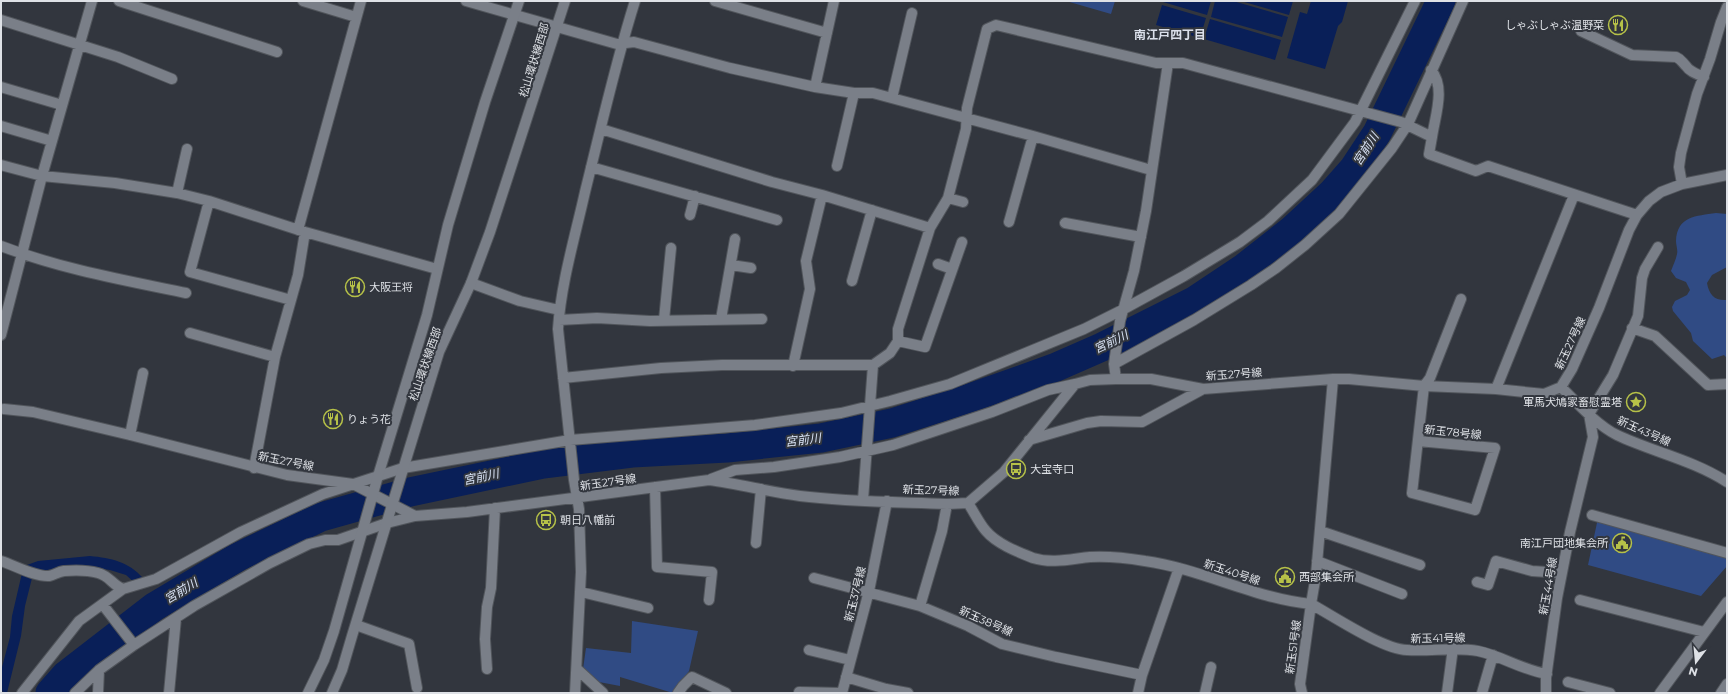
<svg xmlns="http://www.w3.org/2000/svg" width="1728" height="694" viewBox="0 0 1728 694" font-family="Montserrat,'Noto Sans JP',sans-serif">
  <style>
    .green { fill: #304b84 }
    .water { fill: #091f58 }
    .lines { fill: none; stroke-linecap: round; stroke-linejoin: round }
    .river { stroke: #091f58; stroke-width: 29 }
    .minor-casing { stroke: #51555b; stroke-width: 12 }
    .tertiary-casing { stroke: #51555b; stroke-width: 12 }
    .minor { stroke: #7a7f88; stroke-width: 10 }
    .tertiary { stroke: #7a7f88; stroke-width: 10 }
    .labels { text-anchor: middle; stroke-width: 4; stroke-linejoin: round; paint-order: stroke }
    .poi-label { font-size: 11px; fill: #dee1e6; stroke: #32363e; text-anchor: start }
    .street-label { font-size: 11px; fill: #dee1e6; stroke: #32363e }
    .neighbourhood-label { font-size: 12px; font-weight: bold; fill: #dbe0eb; stroke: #32363e }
    .water-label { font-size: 12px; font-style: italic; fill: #dae4f6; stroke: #32363e }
  </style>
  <rect width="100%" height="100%" fill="#32363e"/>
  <path class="green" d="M 1066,1 L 1115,1 L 1111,14 Z
    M 1716,213 L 1727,214 L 1727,267 L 1712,275 L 1707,283 C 1709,295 1715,301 1727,300 L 1727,358 L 1724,355 L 1712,359 L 1693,341 L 1691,333 L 1673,311 L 1672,307 L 1675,301 L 1687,295 L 1690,290 L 1686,282 L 1676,278 L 1671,271 C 1673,265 1676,260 1677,254 C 1678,250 1676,245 1676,241 C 1677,216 1696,216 1716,213 Z
    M 1598,518 L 1727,552 L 1727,566 L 1701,596 L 1588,565 Z
    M 632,621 L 698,631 L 689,671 L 673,693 L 620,677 L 620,686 L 599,682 L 583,669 L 586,648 L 631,653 Z"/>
  <path class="water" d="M 1163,1 L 1211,1 L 1207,15 L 1163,2 Z
    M 1215,1 L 1233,1 L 1288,17 L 1282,37 L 1211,17 Z
    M 1241,1 L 1293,1 L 1289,15 Z
    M 1311,1 L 1348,1 L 1342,22 L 1338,26 L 1325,69 L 1287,58 L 1300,12 L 1307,14 Z
    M 1162,5 L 1206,18 L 1200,38 L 1156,25 Z
    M 1210,19 L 1281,40 L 1275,60 L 1204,39 Z
    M 90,556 C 111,558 129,562 143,578 L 136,584 L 126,575 L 110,570 L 96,568 L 55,569 L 39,571 L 32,578 L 25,606 L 21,636 L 7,693 L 1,691 L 1,671 L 10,637 L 12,616 L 22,573 L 27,565 L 38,561 Z"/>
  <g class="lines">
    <path class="river" d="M 50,693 L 66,675 L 154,607 L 238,557 L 321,517 L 410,492 L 543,464 L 632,453 L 727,448 L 821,438 L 892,423 L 970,398 L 1054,368 L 1102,347 L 1194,301 L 1245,267 L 1292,230 L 1331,194 L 1354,168 L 1377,133 L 1441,1"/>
    <g class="minor-casing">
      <path id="minor" d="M 119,1 L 277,52
        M 303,1 L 356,17
        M 466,1 L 617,44 L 634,42 L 730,68 L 815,87 L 854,93 L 873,93 L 1033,136 L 1151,170
        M 715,1 L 827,33
        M 1,20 L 118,57 L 172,79
        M 1581,31 L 1632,55 L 1676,57 C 1681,59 1682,62 1686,66 C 1690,72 1697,74 1704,77
        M 1431,70 C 1446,87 1435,116 1432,137
        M 1,87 L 62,105
        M 815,87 L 834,1
        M 892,98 L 912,13
        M 1,126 L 52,141
        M 1,165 L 42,176 L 115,183 L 177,193 L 209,201 L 305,232 L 437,269
        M 837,166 L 854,93
        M 591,167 L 777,220
        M 1682,184 L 1679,167 L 1681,153 L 1697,94 L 1710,59 L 1721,22 L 1727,7
        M 177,193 L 187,149
        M 209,201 L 190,272 L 291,300
        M 963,202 L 948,198 L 966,129 L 967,108 L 987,29 L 996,25 L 1156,63 L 1168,63
        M 690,215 L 695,196
        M 1009,222 L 1033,136
        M 1065,223 L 1141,237
        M 930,228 L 948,198
        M 298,230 L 361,1
        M 1,246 C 61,269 123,280 186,293
        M 938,264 L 952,269
        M 731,265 L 751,268
        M 852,281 L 872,210
        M 471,283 L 520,301 L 559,310
        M 721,319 L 735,239
        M 559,320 L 597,318 L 650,321 L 762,319
        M 664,320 L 671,248
        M 1632,328 L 1655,336 L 1708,385 L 1727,384
        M 190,333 L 275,357
        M 1,335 L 42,176 L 92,1
        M 898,341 L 925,347 L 962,242
        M 1114,364 L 1194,320 L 1251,285 L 1276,268 L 1305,245 L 1339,214 L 1392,148 L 1408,124 L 1463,1
        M 793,366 L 810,289 L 806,261 L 822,195
        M 563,378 L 661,368 L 722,365 L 873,365 L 890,353 L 898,341 L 898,329 L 930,228 L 822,195 L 772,182 L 601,129
        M 1116,379 L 1114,364 L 1120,321 L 1134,271 L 1146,211 L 1168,63 L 1183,63 L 1401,122 L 1432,137 L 1429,154 L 1476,171 L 1488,166 L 1637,215
        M 1561,387 C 1576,402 1598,426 1617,435 C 1653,452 1693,460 1727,482
        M 1496,389 L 1574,195
        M 4,409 L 33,412 L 130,435 L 287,475 L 353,484 L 415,516 L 467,512 L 709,480 C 740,484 769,492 800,496 C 848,502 898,502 947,504 L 968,503 L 1004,472 L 1075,384 L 1090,380 L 1116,379 L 1151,379 L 1203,389 L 1333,379 L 1349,379 L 1424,386 L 1496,389 L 1544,394 L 1561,387 L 1572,369 L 1599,308 L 1629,230 L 1637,215 L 1649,201 L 1661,192 L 1682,184 L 1727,175
        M 130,435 L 143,373
        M 1029,440 L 1087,423 L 1101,421 L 1142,422 L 1203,389
        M 1418,441 L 1495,448 L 1475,510 L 1412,493 L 1424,386 L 1430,378 L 1461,299
        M 254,468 L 275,357 L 298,275 L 305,232
        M 711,479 L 735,470 L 774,467 L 840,457 L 893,445 L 992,412 L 1048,390 L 1075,384
        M 655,487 L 657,567 L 712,572 L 709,600
        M 863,500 L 873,365
        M 968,503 C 974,512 979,523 986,531 C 997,544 1018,552 1033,558 C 1052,564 1071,559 1090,557 C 1108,556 1127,558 1145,561 C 1202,569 1253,598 1311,604 L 1316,575 L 1333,379
        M 1592,515 L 1727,553
        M 1320,531 L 1420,565
        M 756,543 L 761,489
        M 1,561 C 14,565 35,577 49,576 C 54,575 58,572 64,571 C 75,570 87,570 98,573 C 110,576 112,585 123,589
        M 1317,561 L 1402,594
        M 814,578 L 920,606 L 968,626 L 1002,644 L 1056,657 L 1142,675
        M 1477,582 L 1488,585 L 1496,561 L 1532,571 L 1562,573
        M 581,592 L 648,608
        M 1580,600 L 1704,632
        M 103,605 L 134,645
        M 920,606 L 942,531 L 947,504
        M 356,625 L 409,644 L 417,688
        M 809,650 L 850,660
        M 487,669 L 485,639 L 487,607 L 491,588 L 495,508
        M 578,670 L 603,693
        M 846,677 L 886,689 L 908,693
        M 1568,682 L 1610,693
        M 22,693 L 79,621 L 123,589 L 156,579 L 241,532 L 323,494 L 403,468 L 570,440 L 755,425 L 841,413 L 890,401 L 950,384 L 1084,329 L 1122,310 L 1184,276 L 1240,242 L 1268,221 L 1312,180 L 1355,122 L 1415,1
        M 75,693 L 99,670 L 134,645 L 194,606 L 270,563 L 309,544 L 325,540 L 338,540 L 387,523 L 415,516
        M 98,693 L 99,670
        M 169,693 L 176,618
        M 575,693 L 581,572 L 579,509 L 574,480 L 558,329 C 561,283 575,237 585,192 C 601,128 615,64 635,1
        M 678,693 L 683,686 L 692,677 L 726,693
        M 799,693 L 799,692 L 842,693 L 869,591 L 887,501
        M 1138,693 L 1142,675 L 1179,568
        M 1205,693 L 1211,667
        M 1302,693 L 1300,684 L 1311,604 C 1335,617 1382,649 1407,650 C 1431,652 1454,646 1478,651 C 1502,656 1522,670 1547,674
        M 1447,693 L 1453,648
        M 1482,693 L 1493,655
        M 1546,693 L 1546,678 L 1557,598 L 1570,532 L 1593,437 L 1589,414 L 1613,375 L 1638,316 L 1642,278 L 1645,269 L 1658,247
        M 1660,693 L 1727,602
        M 1721,693 L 1727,684"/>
    </g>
    <g class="tertiary-casing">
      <path id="tertiary" d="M 308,693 L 324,660 L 334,631 L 378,476 L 427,315 L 448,225 L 485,102 L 519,1
        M 332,693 L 342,670 L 352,636 L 439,352 L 471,283 L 490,232 L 565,1"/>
    </g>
    <use href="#minor" class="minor"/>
    <use href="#tertiary" class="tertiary"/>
  </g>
  <defs>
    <g id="restaurant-ring" transform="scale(1)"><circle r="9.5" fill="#32363e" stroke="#b6c148" stroke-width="1.5"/><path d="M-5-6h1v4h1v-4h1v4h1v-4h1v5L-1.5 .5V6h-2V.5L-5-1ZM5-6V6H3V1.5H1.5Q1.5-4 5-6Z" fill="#b6c148"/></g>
    <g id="sight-ring" transform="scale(1)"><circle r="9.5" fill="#32363e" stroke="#b6c148" stroke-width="1.5"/><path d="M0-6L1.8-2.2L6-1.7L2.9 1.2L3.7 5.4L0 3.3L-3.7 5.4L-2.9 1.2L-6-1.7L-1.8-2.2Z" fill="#b6c148"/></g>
    <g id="bus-ring" transform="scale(1)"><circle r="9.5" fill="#32363e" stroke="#b6c148" stroke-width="1.5"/><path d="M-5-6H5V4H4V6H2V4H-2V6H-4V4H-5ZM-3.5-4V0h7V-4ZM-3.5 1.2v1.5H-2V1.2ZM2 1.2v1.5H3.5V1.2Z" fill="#b6c148"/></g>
    <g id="civic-ring" transform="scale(1)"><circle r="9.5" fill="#32363e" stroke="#b6c148" stroke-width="1.5"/><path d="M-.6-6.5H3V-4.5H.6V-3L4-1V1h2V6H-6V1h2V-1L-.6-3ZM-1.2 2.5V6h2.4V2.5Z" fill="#b6c148"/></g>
  </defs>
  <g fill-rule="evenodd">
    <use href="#restaurant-ring" x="1618" y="25"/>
    <use href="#restaurant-ring" x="355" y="287"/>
    <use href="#sight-ring" x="1636" y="402"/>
    <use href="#restaurant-ring" x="333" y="419"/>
    <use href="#bus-ring" x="1016" y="469"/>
    <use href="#bus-ring" x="546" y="520"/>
    <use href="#civic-ring" x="1622" y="543"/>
    <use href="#civic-ring" x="1285" y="577"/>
  </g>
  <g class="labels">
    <g class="poi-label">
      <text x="1604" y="29" text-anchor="end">しゃぶしゃぶ温野菜</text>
      <text x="369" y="291">大阪王将</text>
      <text x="1622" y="406" text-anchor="end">軍馬犬鳩家畜慰霊塔</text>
      <text x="347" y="423">りょう花</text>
      <text x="1030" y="473">大宝寺口</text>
      <text x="560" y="524">朝日八幡前</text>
      <text x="1608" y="547" text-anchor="end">南江戸団地集会所</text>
      <text x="1299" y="581">西部集会所</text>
    </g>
    <g class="street-label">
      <text transform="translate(534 60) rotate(-73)" y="4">松山環状線西部</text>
      <text transform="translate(1570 343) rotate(-65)" y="4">新玉27号線</text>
      <text transform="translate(425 364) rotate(-71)" y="4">松山環状線西部</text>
      <text transform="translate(1234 374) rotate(-4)" y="4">新玉27号線</text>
      <text transform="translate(1644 431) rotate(24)" y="4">新玉43号線</text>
      <text transform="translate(1453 432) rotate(6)" y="4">新玉78号線</text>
      <text transform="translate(286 461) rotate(11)" y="4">新玉27号線</text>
      <text transform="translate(608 482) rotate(-8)" y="4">新玉27号線</text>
      <text transform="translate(931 490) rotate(2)" y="4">新玉27号線</text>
      <text transform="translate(1232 572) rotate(18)" y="4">新玉40号線</text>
      <text transform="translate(1548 586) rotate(-80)" y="4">新玉44号線</text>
      <text transform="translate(855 594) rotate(-76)" y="4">新玉37号線</text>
      <text transform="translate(986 621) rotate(24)" y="4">新玉38号線</text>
      <text transform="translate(1438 638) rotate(-1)" y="4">新玉41号線</text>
      <text transform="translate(1293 647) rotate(-82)" y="4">新玉51号線</text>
    </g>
    <g class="neighbourhood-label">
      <text x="1170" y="39">南江戸四丁目</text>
    </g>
    <g class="water-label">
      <text transform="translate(1366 149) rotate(-57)" y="4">宮前川</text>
      <text transform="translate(1111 342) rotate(-26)" y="4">宮前川</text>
      <text transform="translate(803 440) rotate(-7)" y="4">宮前川</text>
      <text transform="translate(481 477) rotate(-12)" y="4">宮前川</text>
      <text transform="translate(181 591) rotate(-31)" y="4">宮前川</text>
    </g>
  </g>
  <rect width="1728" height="694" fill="none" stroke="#dee1e6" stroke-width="4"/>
  <g transform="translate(1696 662) rotate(196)" stroke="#32363e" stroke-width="3" paint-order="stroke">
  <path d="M0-3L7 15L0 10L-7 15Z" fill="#dee1e6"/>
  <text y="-6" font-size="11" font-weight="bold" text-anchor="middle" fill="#dee1e6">N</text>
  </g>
</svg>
